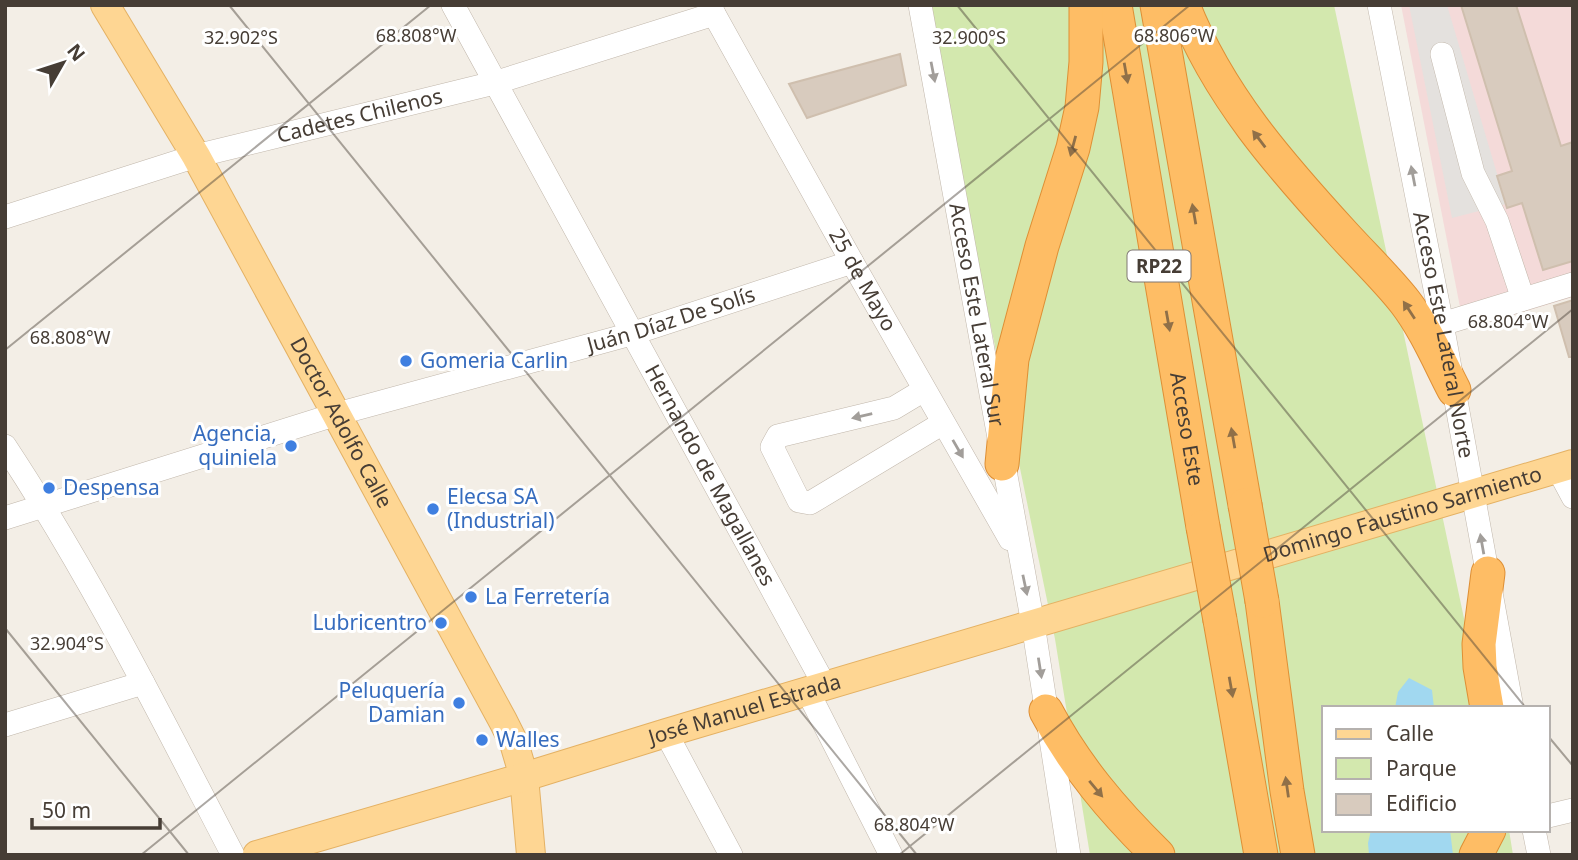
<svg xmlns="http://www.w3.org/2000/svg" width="1578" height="860" viewBox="0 0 1578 860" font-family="'Noto Sans',sans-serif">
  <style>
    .medical { fill: #f4dad9 }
    .park { fill: #d3e8ae }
    .parking { fill: #e4e1de }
    .water { fill: #a1d8f0 }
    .building { fill: #d8cbbe; stroke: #cfbfae; stroke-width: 2 }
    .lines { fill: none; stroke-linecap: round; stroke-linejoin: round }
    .minor-casing { stroke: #c1b7ab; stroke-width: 24 }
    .major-casing { stroke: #e4b163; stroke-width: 30 }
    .highway-casing { stroke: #de8f35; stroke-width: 35 }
    .minor { stroke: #fff; stroke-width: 23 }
    .major { stroke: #fed693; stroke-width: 28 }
    .highway { stroke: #febd65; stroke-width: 33 }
    .highway-bridge-casing { stroke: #de8f35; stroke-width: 35; stroke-linecap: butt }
    .highway-bridge { stroke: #febd65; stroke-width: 33 }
    .oneway { fill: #a29e9a }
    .oneway2 { fill: #907048 }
    .ticks { fill: none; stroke: #463d35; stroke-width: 2; stroke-opacity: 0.45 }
    .shop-dot { fill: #3f7fe0; stroke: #fff; stroke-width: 2.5 }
    .labels { text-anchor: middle; stroke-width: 6; stroke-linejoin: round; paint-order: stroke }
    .shield { fill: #fff; stroke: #7e7772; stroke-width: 2 }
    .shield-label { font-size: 19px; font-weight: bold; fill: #463d35 }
    .street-label { font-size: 21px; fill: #463d35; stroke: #fff }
    .shop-label { font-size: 21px; fill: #366cbe; stroke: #fff; text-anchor: start }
    .ticks-label { font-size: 18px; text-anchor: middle; fill: #463d35; stroke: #fff; stroke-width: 6; stroke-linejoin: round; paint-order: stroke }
  </style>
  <rect width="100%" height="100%" fill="#f3eee6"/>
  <path class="medical" d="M 1401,5 L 1573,5 L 1573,297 L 1467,329 L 1460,307 Z"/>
  <path class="park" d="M 925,5 L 1334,5 L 1483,708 L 1324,708 L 1324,830 L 1509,830 L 1513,855 L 1090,855 L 1055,639 Z"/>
  <path class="parking" d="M 1409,5 L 1447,5 L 1506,204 L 1452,218 Z"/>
  <path class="water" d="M 1409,678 L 1432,690 L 1434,708 L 1395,708 L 1398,692 Z
    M 1371,830 L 1450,830 L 1453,855 L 1369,855 L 1368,843 Z"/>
  <path class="building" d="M 1461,5 L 1516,5 L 1561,146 L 1573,142 L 1573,261 L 1543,270 L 1522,203 L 1507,208 L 1497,176 L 1512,171 Z
    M 900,54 L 906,85 L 807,118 L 789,84 Z
    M 1573,300 L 1573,357 L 1569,357 L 1554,306 Z"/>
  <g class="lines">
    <g class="minor-casing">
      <g id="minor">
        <path id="s1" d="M 453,5 L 825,686"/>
        <path id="s2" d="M 709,5 L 852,262 L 1010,539"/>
        <path id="s3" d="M 920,5 L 1033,624 L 1069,855"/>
        <path id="s4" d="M 1379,5 L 1442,324 L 1512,708"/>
        <path d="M 1442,54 L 1473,173 L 1497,221 L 1523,299"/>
        <path id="s5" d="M 5,217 L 196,156 L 494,83 L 714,14"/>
        <path d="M 1442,324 L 1573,284"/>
        <path d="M 924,390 L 894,408 L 778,436 L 772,447 L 799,501 L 810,503 L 943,423"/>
        <path d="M 5,446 C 91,576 161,717 233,855"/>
        <path d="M 1558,469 L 1573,497"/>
        <path id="s6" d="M 5,518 L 337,414 L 631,334 L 852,262"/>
        <path d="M 808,692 L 891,855"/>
        <path d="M 5,725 L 143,683"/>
        <path d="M 666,733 L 731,855"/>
        <path d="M 1548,816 L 1573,810"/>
        <path d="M 1534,830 L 1539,855"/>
      </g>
    </g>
    <g class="major-casing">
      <g id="major">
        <path id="s7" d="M 105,5 L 196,156 L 503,721 L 514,743 L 524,777 L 531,855"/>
        <path id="s8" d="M 257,855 L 524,777 L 666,733 L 1573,464"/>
      </g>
    </g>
    <g class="highway-casing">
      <g id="highway">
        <path id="s9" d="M 1115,5 L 1203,527"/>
        <path d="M 1157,5 L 1245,505"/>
        <path d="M 1183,5 C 1218,95 1280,165 1344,235 C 1364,257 1387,279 1405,302 C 1425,328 1439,361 1454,390"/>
        <path d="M 1002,464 L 1012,359 L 1042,246 L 1073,148 L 1082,107 L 1086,62 L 1086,5"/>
        <path d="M 1262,601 L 1287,791 L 1298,855"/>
        <path d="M 1220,620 L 1261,855"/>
        <path d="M 1487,708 L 1480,667 L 1479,644 L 1488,573"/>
        <path d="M 1046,711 C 1075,766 1113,811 1158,855"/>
        <path d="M 1476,855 L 1489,830"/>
      </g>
    </g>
    <use href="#minor" class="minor"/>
    <use href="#major" class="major"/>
    <use href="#highway" class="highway"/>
    <g class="highway-bridge-casing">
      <path id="highway-bridge" d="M 1245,505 L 1262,601
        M 1203,527 L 1220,620"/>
    </g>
    <use href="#highway-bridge" class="highway-bridge"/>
  </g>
  <defs><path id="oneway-solid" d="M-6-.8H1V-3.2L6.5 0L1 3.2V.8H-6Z" transform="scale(1.75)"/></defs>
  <g class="oneway">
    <use href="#oneway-solid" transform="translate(933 72) rotate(79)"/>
    <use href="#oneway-solid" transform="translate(1413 176) rotate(-101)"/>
    <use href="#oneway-solid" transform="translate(862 416) rotate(167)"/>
    <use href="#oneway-solid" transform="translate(958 449) rotate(60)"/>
    <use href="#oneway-solid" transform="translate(1482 544) rotate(-100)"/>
    <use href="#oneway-solid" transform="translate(1025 585) rotate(78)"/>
    <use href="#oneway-solid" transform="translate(1040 668) rotate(81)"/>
  </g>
  <g class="oneway2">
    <use href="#oneway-solid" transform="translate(1126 73) rotate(80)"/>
    <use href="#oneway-solid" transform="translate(1259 139) rotate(-127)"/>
    <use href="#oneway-solid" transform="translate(1073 146) rotate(105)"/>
    <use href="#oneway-solid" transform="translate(1194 214) rotate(-100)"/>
    <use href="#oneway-solid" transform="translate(1409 310) rotate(-123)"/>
    <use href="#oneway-solid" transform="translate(1168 321) rotate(80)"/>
    <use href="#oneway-solid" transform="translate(1233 438) rotate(-100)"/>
    <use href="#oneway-solid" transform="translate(1231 687) rotate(80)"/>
    <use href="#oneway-solid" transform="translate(1287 787) rotate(-98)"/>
    <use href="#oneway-solid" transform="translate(1096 789) rotate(50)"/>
  </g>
  <path class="ticks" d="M 229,5 L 917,855M 957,5 L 1526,708M 5,350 L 431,5M 5,628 L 189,855M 1548,736 L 1573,766M 141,855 L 1190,5M 899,855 L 1573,309"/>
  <g class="shop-dot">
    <circle cx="406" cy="361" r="7"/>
    <circle cx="291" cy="446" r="7"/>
    <circle cx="49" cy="488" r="7"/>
    <circle cx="433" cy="509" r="7"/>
    <circle cx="471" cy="597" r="7"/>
    <circle cx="441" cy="623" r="7"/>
    <circle cx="459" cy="703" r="7"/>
    <circle cx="482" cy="740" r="7"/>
  </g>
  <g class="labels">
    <rect class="shield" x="1127.5" y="250.5" width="63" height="31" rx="5"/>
    <g class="shield-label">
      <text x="1159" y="273">RP22</text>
    </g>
    <g class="street-label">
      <text dy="7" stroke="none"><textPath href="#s5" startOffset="369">Cadetes Chilenos</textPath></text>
      <text dy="7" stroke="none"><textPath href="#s2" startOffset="315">25 de Mayo</textPath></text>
      <text dy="7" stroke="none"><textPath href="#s3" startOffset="315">Acceso Este Lateral Sur</textPath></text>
      <text dy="7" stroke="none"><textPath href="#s6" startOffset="695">Juán Díaz De Solís</textPath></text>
      <text dy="7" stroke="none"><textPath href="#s4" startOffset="336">Acceso Este Lateral Norte</textPath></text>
      <text dy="7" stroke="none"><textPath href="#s7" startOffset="480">Doctor Adolfo Calle</textPath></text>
      <text dy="7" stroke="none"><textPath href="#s9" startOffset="430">Acceso Este</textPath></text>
      <text dy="7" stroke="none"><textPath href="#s1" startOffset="536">Hernando de Magallanes</textPath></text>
      <text dy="7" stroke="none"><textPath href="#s8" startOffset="1195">Domingo Faustino Sarmiento</textPath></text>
      <text dy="7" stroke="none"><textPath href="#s8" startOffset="509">José Manuel Estrada</textPath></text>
    </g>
    <g class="shop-label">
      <text x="420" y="368">Gomeria Carlin</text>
      <text x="277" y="441" text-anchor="end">Agencia,<tspan x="277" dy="24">quiniela</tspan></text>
      <text x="63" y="495">Despensa</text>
      <text x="447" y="504">Elecsa SA<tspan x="447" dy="24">(Industrial)</tspan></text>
      <text x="485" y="604">La Ferretería</text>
      <text x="427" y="630" text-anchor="end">Lubricentro</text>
      <text x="445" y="698" text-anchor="end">Peluquería<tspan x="445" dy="24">Damian</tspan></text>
      <text x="496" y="747">Walles</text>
    </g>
  </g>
  <g class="ticks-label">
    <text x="416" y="42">68.808°W</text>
    <text x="1174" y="42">68.806°W</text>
    <text x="241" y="44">32.902°S</text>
    <text x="969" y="44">32.900°S</text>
    <text x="1508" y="328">68.804°W</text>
    <text x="70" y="344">68.808°W</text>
    <text x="67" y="650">32.904°S</text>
    <text x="914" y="831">68.804°W</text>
  </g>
  <rect width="1578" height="860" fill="none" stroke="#463d35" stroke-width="14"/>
  <rect x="1322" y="706" width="228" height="126" fill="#ffffff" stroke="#b5b1ae" stroke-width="2"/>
  <rect x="1336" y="729" width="35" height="10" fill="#fed693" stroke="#b5b1ae" stroke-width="2"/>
  <text x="1386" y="741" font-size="21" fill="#463d35">Calle</text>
  <rect x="1336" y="758" width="35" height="21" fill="#d3e8ae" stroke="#b5b1ae" stroke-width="2"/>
  <text x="1386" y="776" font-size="21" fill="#463d35">Parque</text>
  <rect x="1336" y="794" width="35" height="21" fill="#d8cbbe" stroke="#b5b1ae" stroke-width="2"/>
  <text x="1386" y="811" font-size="21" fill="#463d35">Edificio</text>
  <g transform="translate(63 63) rotate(51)" stroke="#ffffff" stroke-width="5" paint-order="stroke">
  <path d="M0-5L12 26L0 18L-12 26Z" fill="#463d35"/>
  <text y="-10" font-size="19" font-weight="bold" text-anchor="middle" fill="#463d35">N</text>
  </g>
  <path d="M32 818v10h128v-10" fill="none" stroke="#463d35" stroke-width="3.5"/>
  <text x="42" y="818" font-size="21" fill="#463d35" stroke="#ffffff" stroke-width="5" paint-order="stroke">50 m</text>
</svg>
